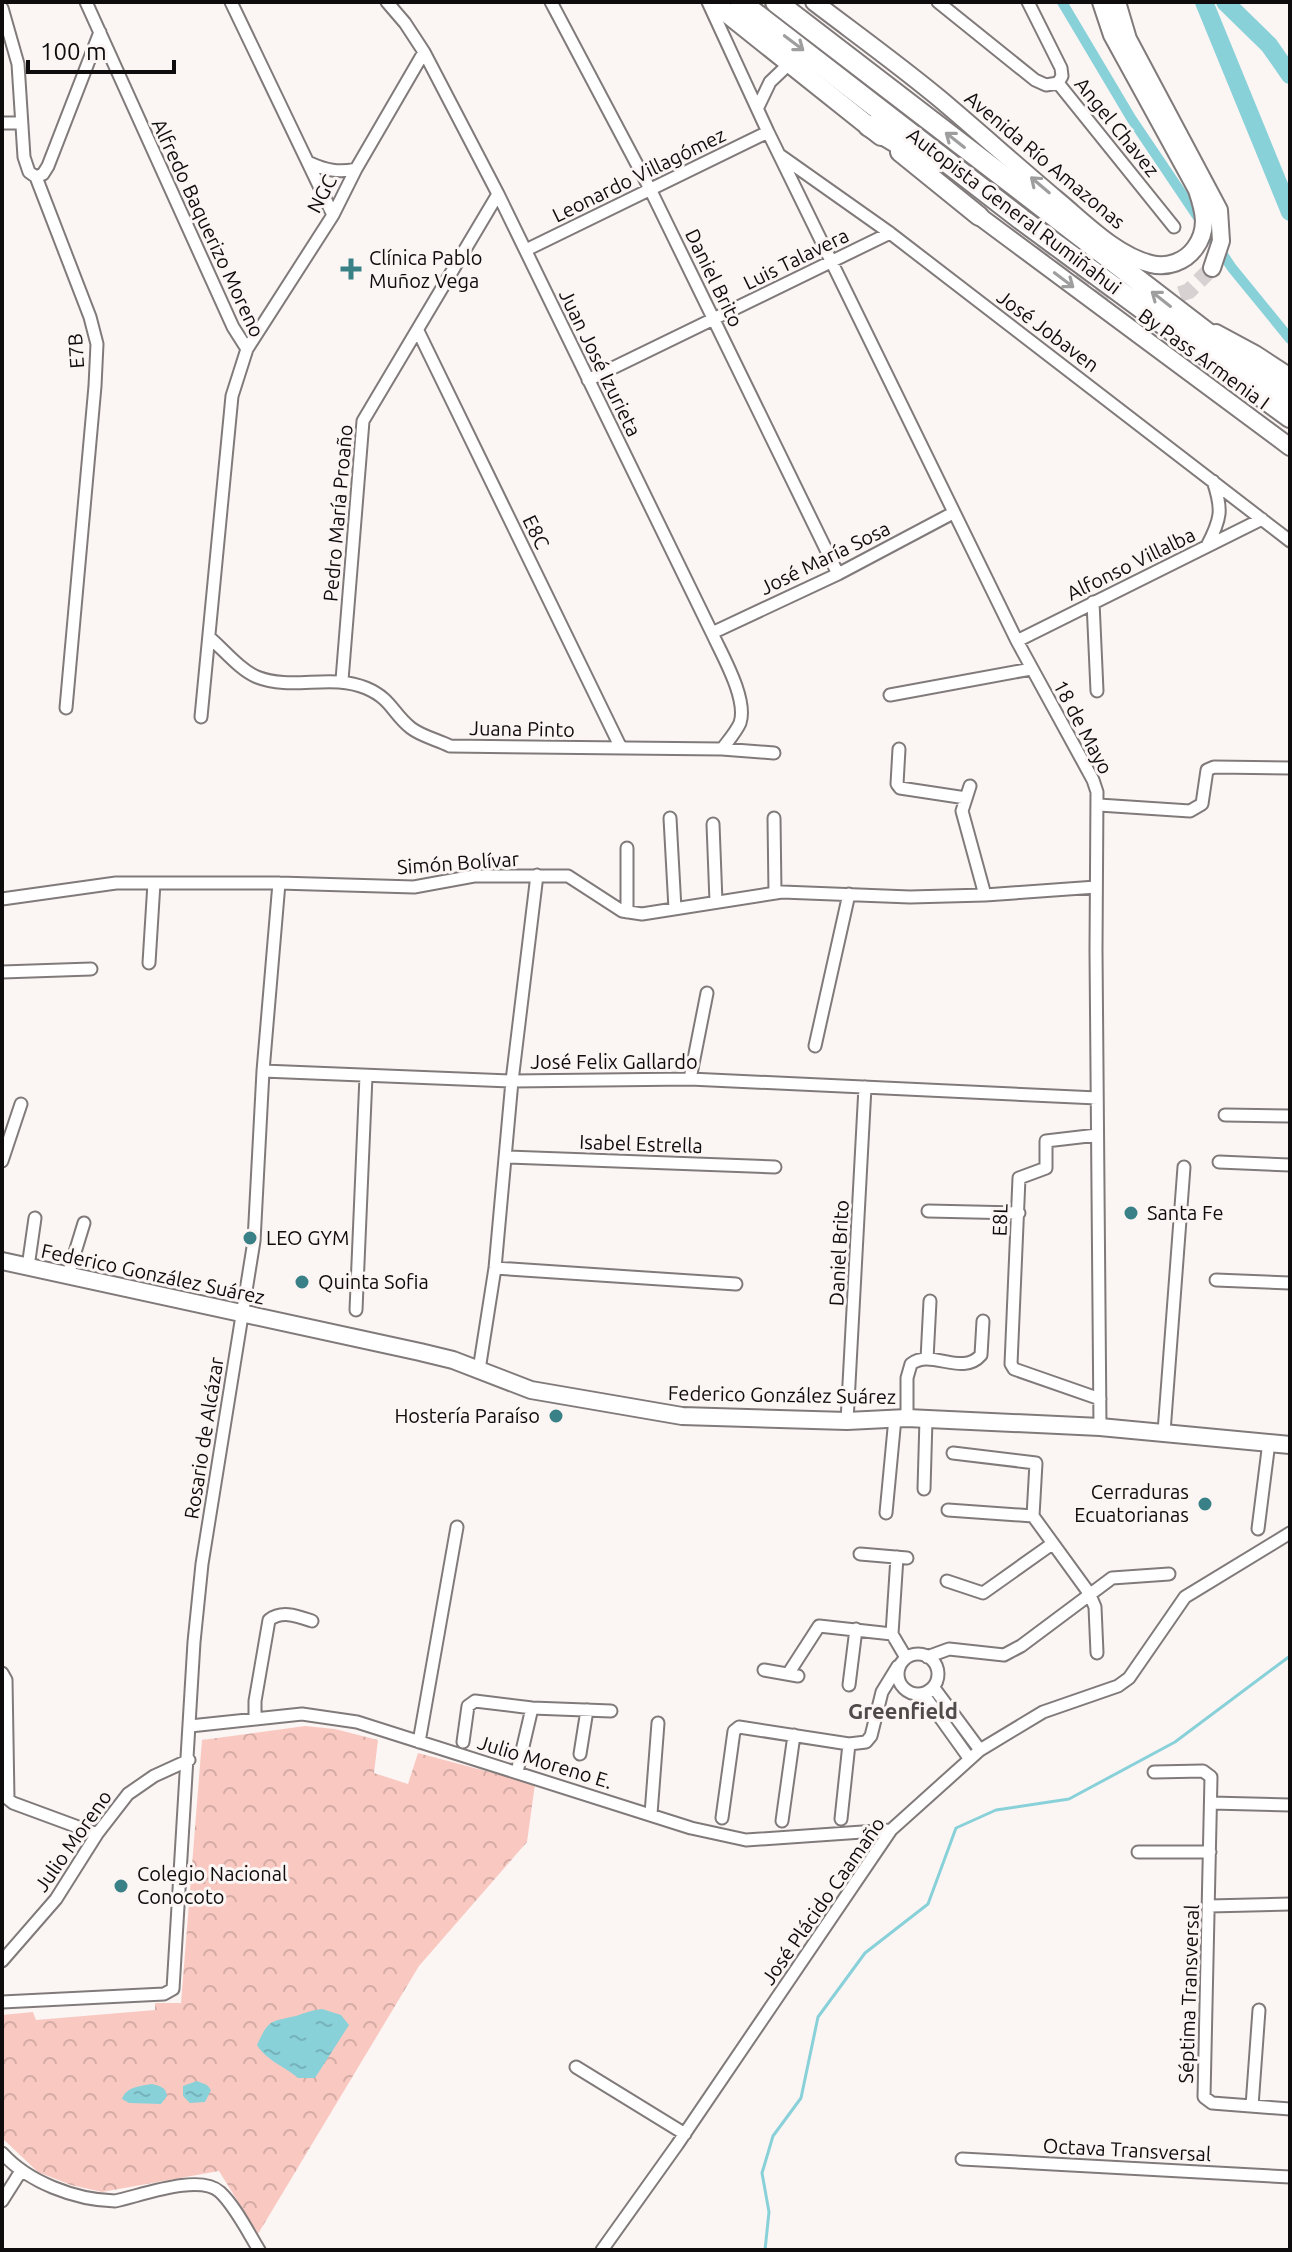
<svg xmlns="http://www.w3.org/2000/svg" width="1292" height="2252" viewBox="0 0 1292 2252" font-family="Ubuntu,sans-serif">
  <style>
    .forest { fill: url(#forest-crowns) }
    .water { fill: url(#water-ripples) }
    .lines { fill: none; stroke-linecap: round; stroke-linejoin: round }
    .stream { stroke: #89d1d9; stroke-width: 3 }
    .canal { stroke: #89d1d9; stroke-width: 10 }
    .river { stroke: #89d1d9; stroke-width: 18 }
    .secondary-tunnel { stroke: #d7d2d1; stroke-width: 16; stroke-dasharray: 16 8; stroke-linecap: butt }
    .street-casing { stroke: #807b7a; stroke-width: 15 }
    .secondary-casing { stroke: #807b7a; stroke-width: 20 }
    .primary-casing { stroke: #807b7a; stroke-width: 22 }
    .highway-casing { stroke: #807b7a; stroke-width: 24 }
    .street { stroke: #fff; stroke-width: 11 }
    .secondary { stroke: #fff; stroke-width: 16 }
    .primary { stroke: #fff; stroke-width: 18 }
    .highway { stroke: #fff; stroke-width: 20 }
    .oneway { stroke: #9f9e9e }
    .poi-dot { fill: #398087; stroke: #fbf5f4; stroke-width: 3 }
    .labels { text-anchor: middle; stroke-width: 6; stroke-linejoin: round; paint-order: stroke }
    .street-label { font-size: 20px; fill: #0e0c0c; stroke: #fbf5f4 }
    .poi-label { font-size: 20px; fill: #0e0c0c; stroke: #fbf5f4; text-anchor: start }
    .neighbourhood-label { font-size: 22px; font-weight: bold; fill: #504b4b; stroke: #fbf5f4 }
  </style>
  <defs>
    <pattern id="forest-crowns" width="20" height="18" patternUnits="userSpaceOnUse" patternTransform="scale(2)"><rect width="20" height="18" fill="#f9c9c1"/><path d="M2 6a3 3 0 1 1 6 0M12 15a3 3 0 1 1 6 0" fill="none" stroke="#d4aba5"/></pattern>
    <pattern id="water-ripples" width="26" height="14" patternUnits="userSpaceOnUse" patternTransform="scale(2)"><rect width="26" height="14" fill="#89d1d9"/><path d="M2 4q2-2 4 0t4 0M15 11q2-2 4 0t4 0" fill="none" stroke="#75b2b9"/></pattern>
  </defs>
  <rect width="100%" height="100%" fill="#fbf5f4"/>
  <path class="forest" d="M 305,1726 L 335,1729 L 378,1740 L 374,1773 L 408,1784 L 418,1753 L 535,1784 L 527,1842 L 419,1966 L 258,2234 L 219,2171 L 102,2192 L 71,2185 L 38,2172 L 2,2138 L 2,2015 L 33,2012 L 36,2020 L 155,2010 L 155,2003 L 181,2003 L 202,1740 Z"/>
  <path class="water" d="M 322,2009 L 341,2015 L 349,2025 L 315,2078 L 298,2078 C 284,2066 267,2061 257,2045 C 269,2019 270,2022 296,2016 C 304,2013 313,2010 322,2009 Z
    M 197,2081 L 207,2085 L 211,2090 L 205,2102 L 190,2103 L 183,2096 L 183,2086 Z
    M 152,2084 C 160,2086 166,2087 167,2096 L 161,2104 L 129,2103 L 122,2099 C 126,2087 140,2086 152,2084 Z"/>
  <g class="lines">
    <path class="stream" d="M 765,2250 L 769,2212 L 762,2173 L 773,2136 L 801,2098 L 818,2017 L 865,1953 L 928,1904 L 956,1828 L 996,1810 L 1069,1799 L 1175,1742 L 1290,1656"/>
    <path class="canal" d="M 1062,2 L 1131,118 L 1232,268 L 1290,339"/>
    <path class="river" d="M 1204,2 L 1290,212
      M 1225,2 L 1269,45 L 1290,75"/>
    <path class="secondary-tunnel" d="M 1035,250 L 1115,297
      M 1157,302 L 1189,291 L 1212,268"/>
    <g class="street-casing">
      <path id="street" d="M 86,2 L 233,327 L 247,349
        M 231,2 L 333,215
        M 387,2 L 405,23 L 424,52 L 498,194 L 712,633 C 722,655 748,699 740,723 C 736,732 728,741 722,749
        M 551,2 L 650,189 L 838,574
        M 708,2 L 768,132 L 1017,641 L 1093,780 L 1097,792 L 1096,950 L 1100,1427
        M 938,2 L 1035,80 L 1046,85 L 1058,83
        M 1028,2 L 1061,68 L 1062,76 L 1058,83
        M 2,8 L 18,64 L 24,157 L 29,172 L 36,177 L 90,317 L 97,344 L 95,386 L 66,708
        M 1058,83 L 1174,227
        M 758,107 L 770,82 L 791,62
        M 2,123 L 21,123
        M 781,156 L 890,233 L 1290,541
        M 310,163 C 326,170 338,173 356,169
        M 36,177 L 43,174 L 48,166 L 100,32
        M 526,250 L 768,132
        M 418,331 L 621,748
        M 588,380 L 890,233
        M 1207,546 C 1221,519 1223,510 1213,481
        M 1093,602 L 1097,691
        M 712,633 L 838,574 L 953,513
        M 210,638 C 224,650 240,670 257,677 C 292,691 331,673 366,688 C 392,699 392,713 411,728 C 421,736 438,740 450,746 L 722,749 L 774,753
        M 1017,641 L 1262,519
        M 342,680 L 363,421 L 498,194
        M 890,695 L 1031,669
        M 201,717 L 232,396 L 247,349 L 333,215 L 356,169 L 424,52
        M 899,749 L 897,784 L 900,788 L 966,798
        M 970,786 L 962,811 L 985,895
        M 1099,805 L 1190,811 L 1202,804 L 1207,770 L 1214,767 L 1290,768
        M 670,818 L 675,909
        M 774,818 L 775,893
        M 713,824 L 716,902
        M 627,848 L 627,912
        M 2,899 L 116,883 L 279,883 L 414,887 L 474,876 L 568,876 L 622,911 L 642,914 L 782,892 L 910,897 L 985,895 L 1096,887
        M 149,963 L 154,883
        M 2,972 L 91,969
        M 815,1046 L 849,894
        M 263,1071 L 512,1081 L 690,1079 L 1097,1098
        M 690,1079 L 707,993
        M 1225,1115 L 1290,1116
        M 1097,1135 L 1046,1141 L 1046,1168 L 1019,1178 L 1011,1364 L 1014,1369 L 1100,1399
        M 505,1157 L 775,1167
        M 2,1161 L 21,1104
        M 1219,1162 L 1290,1165
        M 928,1211 L 1019,1213
        M 28,1267 L 35,1218
        M 495,1268 L 736,1284
        M 68,1275 L 84,1223
        M 1216,1280 L 1290,1283
        M 356,1310 L 366,1076
        M 927,1359 L 930,1301
        M 479,1370 L 495,1268 L 512,1081 L 537,875
        M 907,1418 L 907,1378 L 911,1364 C 931,1348 962,1377 981,1355 L 983,1321
        M 847,1421 L 865,1087
        M 1164,1432 L 1184,1167
        M 953,1453 L 1036,1463 L 1033,1516 L 1089,1593 L 1095,1607 L 1097,1653
        M 924,1489 L 926,1419
        M 948,1510 L 1033,1516
        M 886,1513 L 895,1418
        M 1258,1529 L 1269,1442
        M 860,1554 L 907,1558
        M 897,1557 L 892,1634 L 905,1656
        M 947,1581 L 983,1593 L 1052,1544
        M898 1674a20 20 0 1 1 40 0a20 20 0 1 1-40 0Z
        M 927,1657 L 949,1649 L 1004,1655 L 1021,1646 L 1112,1578 L 1169,1574
        M 764,1670 L 798,1676
        M 2,1673 L 6,1680 L 8,1799 L 13,1803 L 97,1834
        M 788,1674 L 819,1626 L 892,1634
        M 849,1685 L 856,1629
        M 934,1688 L 980,1750
        M 924,1695 L 969,1758
        M 255,1719 L 255,1701 L 269,1620 C 282,1610 297,1616 312,1621
        M 190,1726 L 302,1714 L 357,1722 L 691,1828 L 746,1840 L 891,1830
        M 419,1742 L 457,1527
        M 463,1742 L 468,1706 L 475,1701 L 532,1708 L 611,1711
        M 580,1754 L 587,1710
        M 517,1772 L 532,1708
        M 1154,1772 L 1203,1771 L 1211,1777 L 1204,2097 L 1212,2103 L 1290,2109
        M 1211,1803 L 1290,1805
        M 651,1814 L 658,1723
        M 722,1818 L 734,1731 L 739,1727 L 849,1744 L 866,1742 L 871,1736 L 882,1692 L 898,1666
        M 841,1819 L 849,1744
        M 782,1821 L 794,1735
        M 1138,1852 L 1210,1852
        M 1209,1906 L 1290,1904
        M 2,1961 L 56,1899 L 97,1834 L 128,1794 L 154,1776 L 189,1760
        M 2,2002 L 164,1994 L 173,1989 L 194,1642 L 202,1564 L 254,1241 L 263,1071 L 279,883
        M 576,2067 L 685,2134
        M 1252,2106 L 1259,2010
        M 2,2153 C 28,2182 75,2200 115,2201 C 140,2196 199,2173 220,2192 C 235,2206 248,2232 259,2250
        M 962,2159 L 1290,2177
        M 2,2201 L 21,2171
        M 602,2250 L 677,2145 L 891,1830 L 980,1750 L 1043,1712 L 1118,1686 L 1129,1678 L 1185,1597 L 1290,1533"/>
    </g>
    <g class="secondary-casing">
      <path id="secondary" d="M 814,2 C 856,34 899,65 940,99 C 979,132 1017,166 1056,199 C 1084,222 1115,255 1151,264 C 1167,268 1185,262 1195,248 C 1209,229 1204,211 1197,190 L 1112,35 L 1101,2
        M 1117,2 L 1128,39 L 1219,210 L 1221,241 L 1212,268
        M 979,216 L 1290,447
        M 1216,333 L 1255,354 L 1290,377
        M 2,1261 L 420,1352 L 453,1360 L 531,1390 L 682,1416 L 847,1421 L 907,1418 L 1100,1427 L 1290,1445"/>
    </g>
    <g class="primary-casing">
      <path id="primary" d="M 713,2 L 881,136
        M 900,152 L 979,216"/>
    </g>
    <g class="highway-casing">
      <path id="highway" d="M 740,2 L 1021,219 L 1290,417
        M 776,2 L 1290,397
        M 869,126 L 933,164"/>
    </g>
    <use href="#street" class="street"/>
    <use href="#secondary" class="secondary"/>
    <use href="#primary" class="primary"/>
    <use href="#highway" class="highway"/>
  </g>
  <defs><path id="oneway-shaft" d="M-6 0H5M1.5-3L5.5 0L1.5 3" fill="none" stroke-width="1.6" stroke-linecap="round" stroke-linejoin="round" transform="scale(2)"/></defs>
  <g class="oneway">
    <use href="#oneway-shaft" transform="translate(794 43) rotate(37)"/>
    <use href="#oneway-shaft" transform="translate(955 140) rotate(-142)"/>
    <use href="#oneway-shaft" transform="translate(1040 185) rotate(-140)"/>
    <use href="#oneway-shaft" transform="translate(1064 280) rotate(37)"/>
    <use href="#oneway-shaft" transform="translate(1161 299) rotate(-142)"/>
  </g>
  <g class="poi-dot">
    <path d="M347 257h8v8h8v8h-8v8h-8v-8h-8v-8h8z"/>
    <circle cx="1131" cy="1213" r="8"/>
    <circle cx="250" cy="1238" r="8"/>
    <circle cx="302" cy="1282" r="8"/>
    <circle cx="556" cy="1416" r="8"/>
    <circle cx="1205" cy="1504" r="8"/>
    <circle cx="121" cy="1886" r="8"/>
  </g>
  <g class="labels">
    <g class="street-label">
      <text transform="translate(1117 127) rotate(51)" y="7">Angel Chavez</text>
      <text transform="translate(1045 160) rotate(40)" y="7">Avenida Río Amazonas</text>
      <text transform="translate(639 175) rotate(-26)" y="7">Leonardo Villagómez</text>
      <text transform="translate(322 194) rotate(-62)" y="7">NGC</text>
      <text transform="translate(1014 211) rotate(37)" y="7">Autopista General Rumiñahui</text>
      <text transform="translate(208 228) rotate(65)" y="7">Alfredo Baquerizo Moreno</text>
      <text transform="translate(796 259) rotate(-26)" y="7">Luis Talavera</text>
      <text transform="translate(714 278) rotate(64)" y="7">Daniel Brito</text>
      <text transform="translate(1048 331) rotate(37)" y="7">José Jobaven</text>
      <text transform="translate(76 351) rotate(-94)" y="7">E7B</text>
      <text transform="translate(1204 359) rotate(36)" y="7">By Pass Armenia I</text>
      <text transform="translate(600 363) rotate(64)" y="7">Juan José Izurieta</text>
      <text transform="translate(338 513) rotate(-85)" y="7">Pedro María Proaño</text>
      <text transform="translate(536 532) rotate(64)" y="7">E8C</text>
      <text transform="translate(825 558) rotate(-26)" y="7">José María Sosa</text>
      <text transform="translate(1131 564) rotate(-26)" y="7">Alfonso Villalba</text>
      <text transform="translate(1083 727) rotate(62)" y="7">18 de Mayo</text>
      <text transform="translate(522 729) rotate(1)" y="7">Juana Pinto</text>
      <text transform="translate(458 863) rotate(-4)" y="7">Simón Bolívar</text>
      <text x="614" y="1069">José Felix Gallardo</text>
      <text transform="translate(641 1144) rotate(2)" y="7">Isabel Estrella</text>
      <text transform="translate(1000 1220) rotate(-88)" y="7">E8L</text>
      <text transform="translate(839 1253) rotate(-87)" y="7">Daniel Brito</text>
      <text transform="translate(153 1274) rotate(12)" y="7">Federico González Suárez</text>
      <text transform="translate(782 1395) rotate(1)" y="7">Federico González Suárez</text>
      <text transform="translate(204 1438) rotate(-81)" y="7">Rosario de Alcázar</text>
      <text transform="translate(545 1762) rotate(17)" y="7">Julio Moreno E.</text>
      <text transform="translate(73 1841) rotate(-55)" y="7">Julio Moreno</text>
      <text transform="translate(823 1901) rotate(-55)" y="7">José Plácido Caamaño</text>
      <text transform="translate(1189 1994) rotate(-88)" y="7">Séptima Transversal</text>
      <text transform="translate(1127 2150) rotate(3)" y="7">Octava Transversal</text>
    </g>
    <g class="poi-label">
      <text x="369" y="265">Clínica Pablo<tspan x="369" dy="23">Muñoz Vega</tspan></text>
      <text x="1147" y="1220">Santa Fe</text>
      <text x="266" y="1245">LEO GYM</text>
      <text x="318" y="1289">Quinta Sofia</text>
      <text x="540" y="1423" text-anchor="end">Hostería Paraíso</text>
      <text x="1189" y="1499" text-anchor="end">Cerraduras<tspan x="1189" dy="23">Ecuatorianas</tspan></text>
      <text x="137" y="1881">Colegio Nacional<tspan x="137" dy="23">Conocoto</tspan></text>
    </g>
    <g class="neighbourhood-label">
      <text x="903" y="1719">Greenfield</text>
    </g>
  </g>
  <rect width="1292" height="2252" fill="none" stroke="#0e0c0c" stroke-width="8"/>
  <path d="M28 60v12h146v-12" fill="none" stroke="#0e0c0c" stroke-width="4"/>
  <text x="40" y="60" font-size="24" fill="#0e0c0c" stroke="#fbf5f4" stroke-width="6" paint-order="stroke">100 m</text>
</svg>
